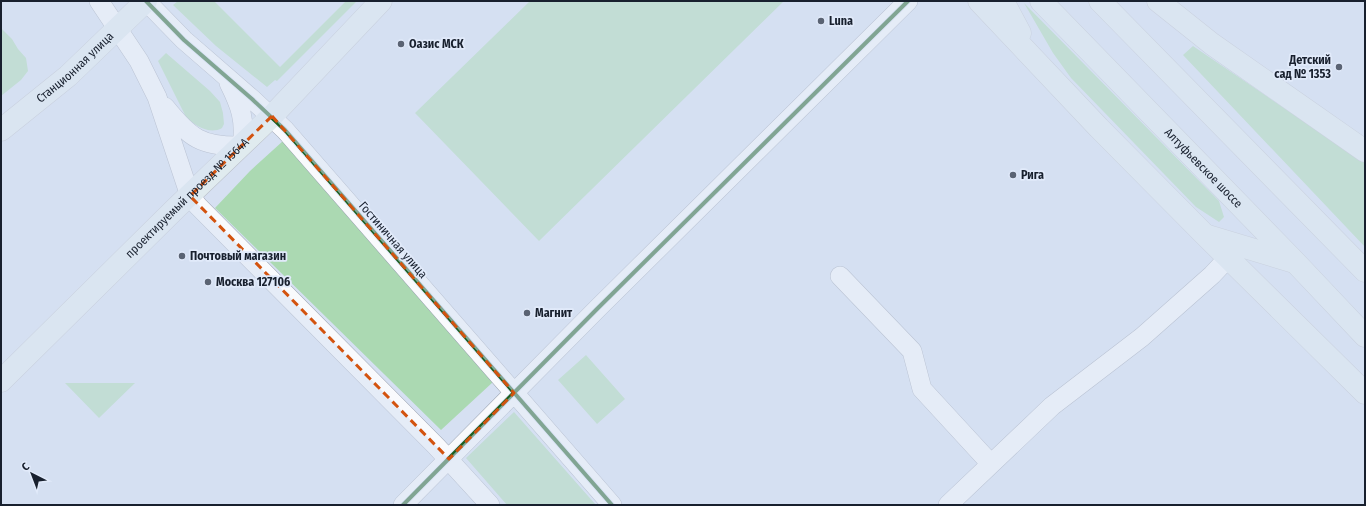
<svg xmlns="http://www.w3.org/2000/svg" width="1366" height="506" viewBox="0 0 1366 506" font-family="'Fira Sans Condensed',sans-serif">
  <style>
    .green { fill: #abd9b2 }
    .lines { fill: none; stroke-linecap: round; stroke-linejoin: round }
    .minor-casing { stroke: #98a0ae; stroke-width: 20 }
    .major-casing { stroke: #babfc8; stroke-width: 23 }
    .minor { stroke: #f9fafd; stroke-width: 19 }
    .major { stroke: #e0ebef; stroke-width: 22 }
    .cycleway-casing { stroke: #e1eafa; stroke-width: 6 }
    .cycleway { stroke: #1b5e20; stroke-width: 4 }
    .marked { fill: none; stroke: #d3530f; stroke-width: 3; stroke-dasharray: 8 5; stroke-linejoin: round }
    .poi-dot { fill: #5a6373; stroke: #e1eafa; stroke-width: 1.5 }
    .labels { text-anchor: middle; stroke-width: 3.5; stroke-linejoin: round; paint-order: stroke }
    .poi-label { font-size: 12px; font-weight: bold; fill: #18202e; stroke: #e1eafa; text-anchor: start }
    .street-label { font-size: 12px; fill: #18202e; stroke: #e1eafa }
  </style>
  <rect width="100%" height="100%" fill="#d6e0f2"/>
  <path class="green" d="M 178,1 L 214,1 L 280,67 L 346,1 L 357,1 L 277,81 L 275,80 L 267,87 L 216,46 L 173,5 Z
    M 530,1 L 784,1 L 539,241 L 415,113 Z
    M 1024,3 L 1219,201 L 1224,217 L 1219,222 L 1196,207 L 1071,78 L 1053,53 Z
    M 1,28 L 12,39 L 18,49 L 26,58 L 28,71 L 21,80 L 1,96 Z
    M 1193,46 L 1365,163 L 1365,247 L 1183,55 Z
    M 166,53 L 210,91 L 220,102 L 223,113 L 224,124 L 222,128 C 210,135 195,126 186,117 L 158,61 Z
    M 283,141 L 493,382 L 441,430 L 215,208 L 250,171 Z
    M 586,355 L 625,399 L 597,424 L 558,380 Z
    M 65,383 L 135,383 L 99,418 Z
    M 514,412 L 596,505 L 507,505 L 466,458 Z"/>
  <g class="lines">
    <g class="minor-casing">
      <path id="minor" d="M 99,1 L 139,61 L 157,97 L 190,196 L 198,206 L 436,446 L 490,505
        M 146,1 L 184,40 L 252,99 L 285,130 L 612,505
        M 165,107 C 190,138 201,147 242,146 C 246,120 240,105 229,83
        M 840,276 L 912,351 L 922,389 L 991,464
        M 403,505 L 597,309 L 908,1
        M 948,505 L 1052,406 L 1142,337 L 1212,275 L 1228,258"/>
    </g>
    <g class="major-casing">
      <g id="major">
        <path d="M 979,1 L 1099,128 L 1205,235 L 1365,393"/>
        <path d="M 1003,1 L 1020,33"/>
        <path id="s1" d="M 1041,1 L 1296,263 L 1365,336"/>
        <path d="M 1100,1 L 1365,271"/>
        <path d="M 1158,1 L 1212,44 L 1365,151"/>
        <path id="s2" d="M 1,130 L 68,76 L 146,1"/>
        <path d="M 1208,236 L 1294,262"/>
        <path id="s3" d="M 1,381 L 175,209 L 272,116 L 381,1"/>
      </g>
    </g>
    <use href="#minor" class="minor"/>
    <use href="#major" class="major"/>
    <g class="cycleway-casing">
      <path id="cycleway" d="M 146,1 L 184,40 L 252,99 L 285,130 L 612,505
        M 403,505 L 597,309 L 908,1"/>
    </g>
    <use href="#cycleway" class="cycleway"/>
  </g>
  <path d="M0 0H1366V506H0ZM 272,116 L 514,393 L 449,459 L 190,196 Z" fill="#d6e0f2" fill-opacity=".55" fill-rule="evenodd"/>
  <path class="marked" d="M 272,116 L 514,393 L 449,459 L 190,196 Z"/>
  <g class="poi-dot">
    <circle cx="821" cy="21" r="4"/>
    <circle cx="401" cy="44" r="4"/>
    <circle cx="1339" cy="67" r="4"/>
    <circle cx="1013" cy="175" r="4"/>
    <circle cx="182" cy="256" r="4"/>
    <circle cx="208" cy="282" r="4"/>
    <circle cx="527" cy="313" r="4"/>
  </g>
  <g class="labels">
    <g class="poi-label">
      <text x="829" y="25">Luna</text>
      <text x="409" y="48">Оазис МСК</text>
      <text x="1331" y="64" text-anchor="end">Детский<tspan x="1331" dy="14">сад № 1353</tspan></text>
      <text x="1021" y="179">Рига</text>
      <text x="190" y="260">Почтовый магазин</text>
      <text x="216" y="286">Москва 127106</text>
      <text x="535" y="317">Магнит</text>
    </g>
    <g class="street-label">
      <text dy="4" stroke="none"><textPath href="#s2" startOffset="97">Станционная улица</textPath></text>
      <text dy="4" stroke="none"><textPath href="#s1" startOffset="233">Алтуфьевское шоссе</textPath></text>
      <text dy="4" stroke="none"><textPath href="#s3" startOffset="261">проектируемый проезд № 1564А</textPath></text>
      <text transform="translate(393 240) rotate(49)" y="4">Гостиничная улица</text>
    </g>
  </g>
  <rect width="1366" height="506" fill="none" stroke="#18202e" stroke-width="4"/>
  <g transform="translate(32 474) rotate(318)" stroke="#e1eafa" stroke-width="3" paint-order="stroke">
  <path d="M0-3L7 15L0 10L-7 15Z" fill="#18202e"/>
  <text y="-6" font-size="11" font-weight="bold" text-anchor="middle" fill="#18202e">С</text>
  </g>
</svg>
